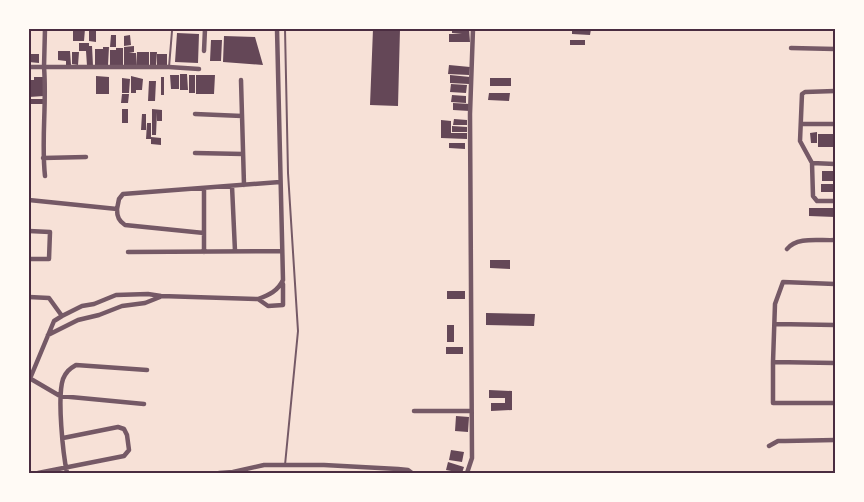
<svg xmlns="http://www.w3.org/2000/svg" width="864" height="502" viewBox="0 0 864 502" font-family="'DM Sans',sans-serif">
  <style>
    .building { fill: #644757 }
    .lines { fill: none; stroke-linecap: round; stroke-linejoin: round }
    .service { stroke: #755966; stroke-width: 2 }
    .minor { stroke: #755966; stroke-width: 4.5 }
    .neatline { fill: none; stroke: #4a2c40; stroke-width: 2 }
  </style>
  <rect width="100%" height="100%" fill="#f7e1d7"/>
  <path class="building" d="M 73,29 L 85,29 L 84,41 L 73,41 Z
    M 89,29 L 96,29 L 96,42 L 89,41 Z
    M 373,29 L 400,29 L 398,106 L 370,105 Z
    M 452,29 L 469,29 L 470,42 L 449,42 L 449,34 L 462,34 L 452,33 Z
    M 572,29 L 591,29 L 590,35 L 572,34 Z
    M 177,33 L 199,34 L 198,63 L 175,62 Z
    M 111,35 L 116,35 L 116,47 L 110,47 Z
    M 130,35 L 131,45 L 124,46 L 124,36 Z
    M 224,36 L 255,37 L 263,65 L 223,62 Z
    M 211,40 L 222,40 L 221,61 L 210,61 Z
    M 570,40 L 585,40 L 585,45 L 570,45 Z
    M 79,43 L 89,43 L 89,46 L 92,46 L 93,66 L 87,66 L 86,51 L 79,51 Z
    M 134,46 L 134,52 L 129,53 L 136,53 L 136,65 L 124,65 L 124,47 Z
    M 103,47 L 109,47 L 108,65 L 95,66 L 95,49 L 103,49 Z
    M 116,48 L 123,48 L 123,65 L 110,67 L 110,50 L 116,50 Z
    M 58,51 L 70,51 L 71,65 L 66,65 L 66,61 L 58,60 Z
    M 72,52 L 79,52 L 78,65 L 72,64 Z
    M 137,52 L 149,52 L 149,66 L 136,66 Z
    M 150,52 L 157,52 L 156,66 L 150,66 Z
    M 30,54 L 39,54 L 39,63 L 29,62 Z
    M 157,54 L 167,54 L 167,66 L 157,66 Z
    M 449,65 L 470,67 L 469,75 L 448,74 Z
    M 180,74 L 187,74 L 188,90 L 180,90 Z
    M 170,75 L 179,75 L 179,89 L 171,89 Z
    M 189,75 L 195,75 L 195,93 L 189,93 Z
    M 196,75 L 215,75 L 214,94 L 196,94 Z
    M 450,75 L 470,77 L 469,84 L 450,83 Z
    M 96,76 L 109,77 L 109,94 L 96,94 Z
    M 131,76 L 143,79 L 142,90 L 136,90 L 136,93 L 131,93 Z
    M 34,77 L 44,77 L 44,96 L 29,97 L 29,80 L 34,80 Z
    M 161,77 L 164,77 L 164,95 L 161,95 Z
    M 122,78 L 130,79 L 129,93 L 122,93 Z
    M 490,78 L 511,78 L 511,86 L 490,86 Z
    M 149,81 L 156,81 L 155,101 L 148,101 Z
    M 451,84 L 467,85 L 466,93 L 450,92 Z
    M 489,93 L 510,93 L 509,101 L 488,100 Z
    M 122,94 L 129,94 L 128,103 L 121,103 Z
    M 452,95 L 466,96 L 466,103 L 451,102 Z
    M 30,99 L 43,99 L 43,104 L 30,104 Z
    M 453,103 L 470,104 L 470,111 L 453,110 Z
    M 122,109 L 128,109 L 128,123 L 122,123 Z
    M 152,109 L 162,110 L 162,121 L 157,121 L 157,112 L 156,135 L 152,135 Z
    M 142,114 L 146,114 L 146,130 L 141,130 Z
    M 454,119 L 467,120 L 467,125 L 453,125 Z
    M 441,120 L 451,121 L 451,133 L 467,133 L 467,139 L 441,138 Z
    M 147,123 L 151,123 L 151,137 L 161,138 L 161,145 L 151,144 L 151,139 L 146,139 Z
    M 452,126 L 467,127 L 467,132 L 452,132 Z
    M 817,132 L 817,143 L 811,143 L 810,133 Z
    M 818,134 L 835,134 L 835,147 L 818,147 Z
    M 449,143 L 465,143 L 465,149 L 449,148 Z
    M 822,171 L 835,171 L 835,181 L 822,181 Z
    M 821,184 L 835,184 L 835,192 L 821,192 Z
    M 809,208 L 835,208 L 835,217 L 809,216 Z
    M 490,260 L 510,260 L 510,269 L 490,268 Z
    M 447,291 L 465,291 L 465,299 L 447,299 Z
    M 486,313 L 535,314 L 534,326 L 486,325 Z
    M 447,325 L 454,325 L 454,342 L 447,342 Z
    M 446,347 L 463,347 L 463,354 L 446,354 Z
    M 489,390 L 512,391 L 512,410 L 491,411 L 491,403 L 505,403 L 505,398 L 489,398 Z
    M 456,416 L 469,417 L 468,432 L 455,431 Z
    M 451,450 L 464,452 L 462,462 L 449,460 Z
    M 448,462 L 464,467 L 462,473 L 446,470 Z"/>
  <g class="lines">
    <path class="service" d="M 285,29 L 288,173 L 298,331 L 285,465
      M 169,67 L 172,31"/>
    <path class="minor" d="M 45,29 L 44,67 L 169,67 L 199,69
      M 791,48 L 835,49
      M 204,51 L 205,29
      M 29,67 L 44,67 C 47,103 41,140 45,176
      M 241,80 L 244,185
      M 835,91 L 805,92 L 802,94 L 800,141 L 812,163 L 813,196 L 817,201 L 835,201
      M 195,114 L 242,116
      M 801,124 L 835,124
      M 195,153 L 243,154
      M 43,158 L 86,157
      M 812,163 L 835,164
      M 232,186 L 235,251
      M 29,200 L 117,209 L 119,199 L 123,194 L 280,182
      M 117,209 C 117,217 119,221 125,225 L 204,233
      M 29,231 L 50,232 L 49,259 L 29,259
      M 787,249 C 797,236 820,241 835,240
      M 128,252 L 282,251
      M 204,252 L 204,188
      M 835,284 L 783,282 L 775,304 L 773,362 L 773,403 L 835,403
      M 29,297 L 49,298 L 62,316
      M 258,299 L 268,306 L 283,305 L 283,284
      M 775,324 L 835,325
      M 48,335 L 78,320 L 99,315 L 122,306 L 145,303 L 160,297
      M 773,362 L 835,363
      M 31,379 L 60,396 L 144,404
      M 29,381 L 54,321 L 62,316 L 82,306 L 94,304 L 116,295 L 148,294 L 161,296 L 258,299 C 269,295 278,291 283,280 L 277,29
      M 414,411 L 471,411
      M 769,446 L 778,441 L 785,441 L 835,440
      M 38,473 L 124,456 L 129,450 L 127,435 L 124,429 L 118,427 L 63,438
      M 67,473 C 63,454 57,397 63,379 C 66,372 69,369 76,365 L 147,370
      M 219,473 L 233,472
      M 233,473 L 233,472 L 264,465 L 324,465 L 398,469 L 408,470 L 412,473
      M 467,473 L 472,458 L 470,114 L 473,29"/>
  </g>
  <rect width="864" height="502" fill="none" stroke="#fffaf5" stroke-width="60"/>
  <rect x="30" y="30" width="804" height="442" class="neatline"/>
</svg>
